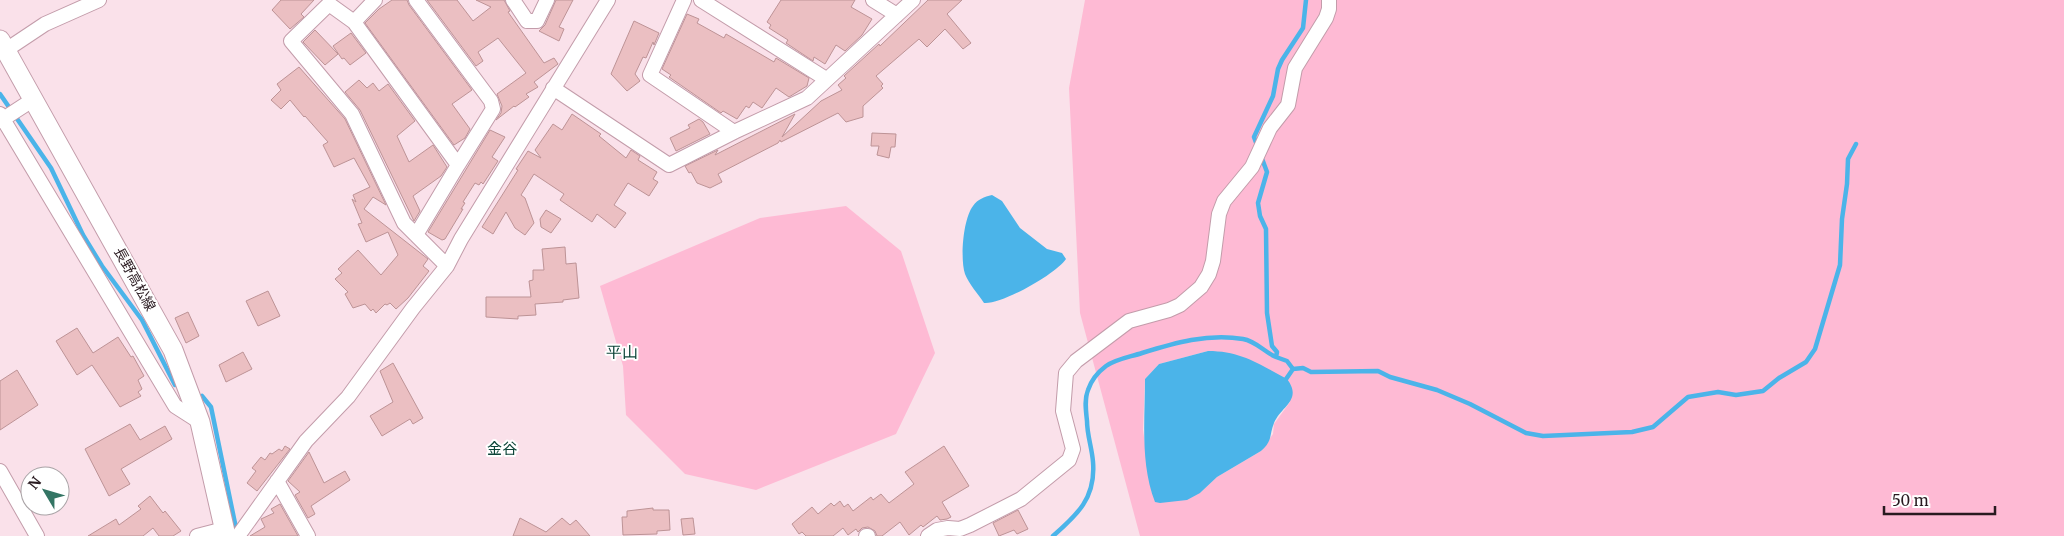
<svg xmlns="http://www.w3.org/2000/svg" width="2064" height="536" viewBox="0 0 2064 536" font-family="Merriweather,'Noto Sans JP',serif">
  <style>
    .green { fill: #febad4; fill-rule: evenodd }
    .water { fill: #4bb4e9 }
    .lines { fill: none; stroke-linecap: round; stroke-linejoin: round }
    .stream { stroke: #4bb4e9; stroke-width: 4.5 }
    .building { fill: #ebbfc2; stroke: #bd9396 }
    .street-casing { stroke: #c39caa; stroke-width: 16 }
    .secondary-casing { stroke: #c39caa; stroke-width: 21 }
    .street { stroke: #fff; stroke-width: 14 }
    .secondary { stroke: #fff; stroke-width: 19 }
    .labels { text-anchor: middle; stroke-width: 4; stroke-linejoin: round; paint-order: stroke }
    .street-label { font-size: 14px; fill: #291a20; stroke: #fff }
    .neighbourhood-label { font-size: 15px; fill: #0c4438; stroke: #fff }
    .quarter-label { font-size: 16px; fill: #0c4438; stroke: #fff }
  </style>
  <rect width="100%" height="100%" fill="#fae1ea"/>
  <path class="green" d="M 1085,0 L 2064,0 L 2064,536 L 1140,536 L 1080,313 L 1069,88 ZM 1208,351 L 1290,402 L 1274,424 L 1273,434 L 1261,451 L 1217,477 L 1200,493 L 1152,494 L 1143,430 L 1145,379 L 1159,364 Z
    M 846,206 L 901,251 L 935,353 L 896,434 L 756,490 L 685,474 L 626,415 L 623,366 L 600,286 L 760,218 Z"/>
  <path class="water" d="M 992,195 L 1002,201 L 1020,228 L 1047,249 L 1062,253 L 1066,259 C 1056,274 1001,305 984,303 C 978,294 969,284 965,274 C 960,259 963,219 973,206 C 978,199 984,197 992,195 Z
    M 1208,351 C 1241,351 1259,364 1287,379 C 1303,400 1281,406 1274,423 C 1269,435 1273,441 1261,451 L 1217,477 L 1200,493 L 1187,500 L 1160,503 L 1155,502 C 1140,463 1145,420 1145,379 L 1159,364 Z"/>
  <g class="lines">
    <path class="stream" d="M 0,94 L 51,168 L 83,235 L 102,266 L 142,320 L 175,385
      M 1258,148 L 1254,137 L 1273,96 L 1278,69 L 1282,60 L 1303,28 L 1306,0
      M 1261,156 L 1267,172 L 1258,203 L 1260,216 L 1266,229 L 1267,313 L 1272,346 L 1277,352 L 1276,357 L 1287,361 L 1293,369 L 1284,382
      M 1293,369 L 1303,368 L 1311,372 L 1378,371 L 1390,377 L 1437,390 L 1470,404 L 1526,433 L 1543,436 L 1632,432 L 1653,427 L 1688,397 L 1718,392 L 1736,395 L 1763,391 L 1779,378 L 1806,362 L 1815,349 L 1840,265 L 1842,219 L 1847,184 L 1848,159 L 1856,144
      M 202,396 L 211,407 L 237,533
      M 1053,536 C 1077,515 1096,498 1093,462 C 1092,448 1087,435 1087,421 C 1086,411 1084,400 1088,390 C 1091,381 1098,372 1106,366 C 1116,359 1130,357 1142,353 C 1174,343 1208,333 1243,339 C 1256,341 1264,352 1276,357"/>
  </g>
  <path class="building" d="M 281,0 L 314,0 L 301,14 L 304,17 L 290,29 L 272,10 Z
    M 392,0 L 407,0 L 409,5 L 472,90 L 452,104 L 470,129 L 465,138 L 454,145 L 365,23 L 379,9 Z
    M 427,0 L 457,0 L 473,21 L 491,7 L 476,0 L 504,0 L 510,11 L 508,12 L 544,63 L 554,58 L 558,64 L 534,82 L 538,87 L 526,94 L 529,97 L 515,107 L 514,106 L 496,120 L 501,113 L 502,106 L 497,94 L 526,73 L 498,38 L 478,52 L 483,61 L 476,66 Z
    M 556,0 L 573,0 L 559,27 L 564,29 L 559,41 L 539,31 L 545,25 Z
    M 781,0 L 855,0 L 851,7 L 872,19 L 862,35 L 845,51 L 836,45 L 825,64 L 814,57 L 813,61 L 786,43 L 788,40 L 769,28 L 771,25 L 767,22 Z
    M 928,0 L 962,0 L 947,14 L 971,43 L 963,49 L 945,29 L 927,47 L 919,39 L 876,76 L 883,84 L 881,86 L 883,88 L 863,106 L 863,117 L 846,122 L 838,113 L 781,142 L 780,140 L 778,143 L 718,174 L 722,182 L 710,188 L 697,183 L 691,172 L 689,173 L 685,166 L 718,150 L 715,155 L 795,114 L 782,137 L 821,101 L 842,90 L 838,85 L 846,78 L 844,76 L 879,44 L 880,46 Z
    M 687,14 L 699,19 L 697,23 L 724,38 L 726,34 L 774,62 L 776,58 L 809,78 L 807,86 L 789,97 L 776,88 L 762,108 L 753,102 L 749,108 L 746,106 L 737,119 L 723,111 L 721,113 L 669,77 L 671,75 L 662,69 Z
    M 634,21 L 659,33 L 654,45 L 653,42 L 646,58 L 643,57 L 635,74 L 640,81 L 627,91 L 611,74 Z
    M 315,30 L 338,54 L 325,65 L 303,42 Z
    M 351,33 L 366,53 L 350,65 L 344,58 L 342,59 L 333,46 Z
    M 299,67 L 345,119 L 386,205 L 373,197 L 364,209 L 428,259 L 423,266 L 429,271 L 408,298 L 396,309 L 390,303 L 387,305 L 385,304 L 376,313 L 373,309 L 371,311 L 365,304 L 353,308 L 345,294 L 348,292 L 335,279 L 342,273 L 338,269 L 358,250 L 381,275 L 398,255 L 388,232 L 366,242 L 358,224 L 362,223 L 352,199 L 356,202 L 353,195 L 370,187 L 354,158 L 334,167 L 323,145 L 328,142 L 305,116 L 304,117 L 290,100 L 281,109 L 271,100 L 281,90 L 277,84 Z
    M 359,80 L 367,88 L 373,83 L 379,91 L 388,84 L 415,121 L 397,136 L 409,162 L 433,145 L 447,167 L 441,176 L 413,196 L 420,211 L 414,221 L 360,110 L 345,92 Z
    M 572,114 L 601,134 L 599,136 L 626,158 L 631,150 L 640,156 L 638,160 L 657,172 L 653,179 L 658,182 L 649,196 L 628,183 L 614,205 L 626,213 L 615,228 L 597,214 L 592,222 L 560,200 L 564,194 L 534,174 L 521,195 L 525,198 L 534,223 L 525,235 L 515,228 L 506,212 L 493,234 L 482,227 L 518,170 L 516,169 L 528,151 L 541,158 L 535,150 L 553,124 L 562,130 Z
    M 699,119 L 703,122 L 710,134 L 676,151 L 670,138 L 690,128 L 688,125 Z
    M 490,130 L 505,137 L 492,157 L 498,161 L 483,184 L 481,182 L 479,185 L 475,183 L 463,202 L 465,203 L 461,209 L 463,209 L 445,239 L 442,240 L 428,232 Z
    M 872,133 L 896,134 L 895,147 L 891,147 L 889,158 L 877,155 L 879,146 L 871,146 Z
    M 546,210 L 561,219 L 551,233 L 541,227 L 540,219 Z
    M 565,247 L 566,264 L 576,263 L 579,298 L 563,300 L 563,302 L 535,304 L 536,315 L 518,316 L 518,319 L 486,317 L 486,297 L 531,297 L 529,281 L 533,280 L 533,270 L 544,270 L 542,249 Z
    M 268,291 L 280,316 L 258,326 L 246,301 Z
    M 188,312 L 199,336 L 186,343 L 175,318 Z
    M 77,328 L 93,353 L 118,337 L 131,357 L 133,356 L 144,376 L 138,380 L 142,389 L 138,392 L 141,396 L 120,407 L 92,365 L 77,375 L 56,341 Z
    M 243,352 L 252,369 L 226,382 L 219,365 Z
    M 393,363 L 423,418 L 413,424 L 410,419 L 382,436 L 370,416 L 393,402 L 380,371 Z
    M 17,370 L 38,405 L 0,430 L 0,381 Z
    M 130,424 L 140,440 L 165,426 L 172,439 L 121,469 L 130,484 L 109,496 L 85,449 Z
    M 285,446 L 290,449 L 257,491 L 247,483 L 256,471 L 252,468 L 261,457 L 265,460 L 270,453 L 272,454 L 279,449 L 282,451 Z
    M 944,446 L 969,486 L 942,502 L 951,517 L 947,519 L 940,520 L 937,516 L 923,527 L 921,525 L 909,535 L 900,522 L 882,536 L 877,536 L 875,531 L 868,527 L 862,528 L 858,532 L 856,529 L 848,535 L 843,528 L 833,536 L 806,536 L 802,532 L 799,534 L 792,524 L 812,507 L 818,514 L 831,503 L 834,506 L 840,501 L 844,507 L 848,504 L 853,511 L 871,497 L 873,500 L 881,494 L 889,503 L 914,484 L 905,472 Z
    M 309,452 L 324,483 L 345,471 L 350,480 L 311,506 L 315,514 L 308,518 L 295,495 L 300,492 L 288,481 Z
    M 150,496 L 163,513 L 165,511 L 181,531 L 173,536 L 159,536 L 153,528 L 143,536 L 88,536 L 116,519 L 119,525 L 141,509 L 138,506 Z
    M 280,504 L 298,536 L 250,536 L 265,527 L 261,519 L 274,513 L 271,509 Z
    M 653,508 L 653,510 L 669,510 L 670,530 L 657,531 L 657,534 L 623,535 L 622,517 L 627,517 L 627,511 Z
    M 1018,510 L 1028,529 L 1017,534 L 1014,530 L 999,536 L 993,523 Z
    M 520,518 L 546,532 L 562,518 L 570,525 L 576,520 L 590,536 L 513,536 Z
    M 693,518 L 695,534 L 683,535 L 681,519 Z"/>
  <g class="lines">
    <g class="street-casing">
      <path id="street" d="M 416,0 L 491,101 L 493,109 L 458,165
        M 513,0 L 527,21 L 537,21 L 547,0
        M 684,0 L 650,75 L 734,132
        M 701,0 L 826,79
        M 873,0 L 897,15
        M 354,22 L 375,0
        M 6,50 L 45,24 L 99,0
        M 553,88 L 669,165 L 734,132 L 807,98 L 913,0
        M 0,114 L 175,406 L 200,422
        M 0,121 L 34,99
        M 416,235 L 458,165 L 354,22 L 329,4 L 291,41 L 352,114 L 404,223 L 447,266
        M 0,471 L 37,536
        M 277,481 L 308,536
        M 197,536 L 224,529
        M 238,536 L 306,441 L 348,397 L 413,308 L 447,266 L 461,239 L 608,0
        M 866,536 L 868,536
        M 928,536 L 937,530 L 948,528 L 960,529 L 970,525 L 1021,499 L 1069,460 L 1073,449 L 1063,411 L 1066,373 L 1076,361 L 1129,321 L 1169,310 L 1180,305 L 1201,287 L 1209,274 L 1213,261 L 1219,214 L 1224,201 L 1252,167 L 1270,128 L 1288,105 L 1295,68 L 1326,18 L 1329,9 L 1329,0"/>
    </g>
    <g class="secondary-casing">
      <path id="secondary" d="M 0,40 L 173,350 L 200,422 L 226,536"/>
    </g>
    <use href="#street" class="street"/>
    <use href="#secondary" class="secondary"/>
  </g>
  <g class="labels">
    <g class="street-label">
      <text transform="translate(135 279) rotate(61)" y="5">長野高松線</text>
    </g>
    <g class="neighbourhood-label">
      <text x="502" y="454">金谷</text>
    </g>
    <g class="quarter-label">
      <text x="622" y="358">平山</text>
    </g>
  </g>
  <g transform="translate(45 491) rotate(308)"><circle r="24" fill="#ffffff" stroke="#a9a3a6"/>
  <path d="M0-4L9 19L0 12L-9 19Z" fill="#347564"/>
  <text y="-8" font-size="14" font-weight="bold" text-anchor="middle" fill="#291a20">N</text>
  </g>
  <path d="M1884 506v8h111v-8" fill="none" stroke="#291a20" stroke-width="2.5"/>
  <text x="1892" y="506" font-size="15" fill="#291a20" stroke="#ffffff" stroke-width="4" paint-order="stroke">50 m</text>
</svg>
